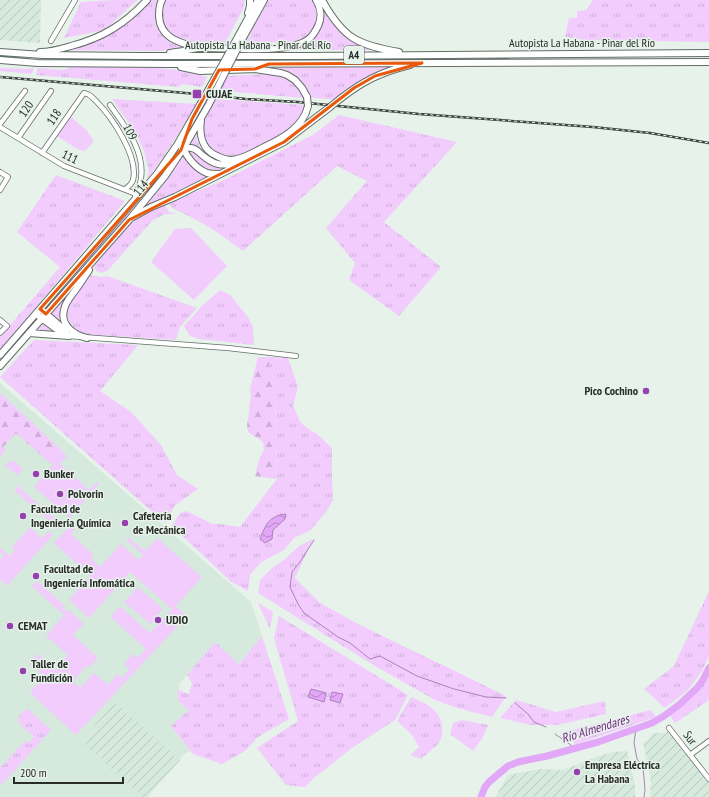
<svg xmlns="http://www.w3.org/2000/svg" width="709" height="797" viewBox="0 0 709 797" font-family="'PT Sans Narrow',sans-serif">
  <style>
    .built { fill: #d5e9dc }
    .industrial { fill: url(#industrial-furrows) }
    .grass { fill: url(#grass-tufts) }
    .forest { fill: url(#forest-firs) }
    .green { fill: #f1ccfd }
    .water { fill: url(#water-waves); stroke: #ab82b9 }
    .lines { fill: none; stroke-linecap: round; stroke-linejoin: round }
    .stream { stroke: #ab82b9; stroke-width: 1 }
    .river { stroke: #e3a7f7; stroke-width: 7 }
    .minor-casing { stroke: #636e67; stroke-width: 6 }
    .highway-casing { stroke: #636e67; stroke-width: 8 }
    .minor { stroke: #fff; stroke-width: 4.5 }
    .highway { stroke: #fff; stroke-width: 6 }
    .rail-casing { stroke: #3e433f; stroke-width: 2.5 }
    .rail { stroke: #e6f2ea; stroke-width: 1; stroke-dasharray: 3; stroke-linecap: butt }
    .highway-bridge-casing { stroke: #636e67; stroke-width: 8; stroke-linecap: butt }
    .highway-bridge { stroke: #fff; stroke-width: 6 }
    .marked { fill: none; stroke: #e8590c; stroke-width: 3; stroke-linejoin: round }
    .poi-dot { fill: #9540ae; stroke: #e6f2ea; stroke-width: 1.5 }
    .labels { text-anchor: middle; stroke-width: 3; stroke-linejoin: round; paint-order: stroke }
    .shield { fill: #e6f2ea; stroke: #616763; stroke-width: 1 }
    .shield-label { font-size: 11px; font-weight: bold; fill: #282c29 }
    .street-label { font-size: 12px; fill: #282c29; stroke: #e6f2ea }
    .poi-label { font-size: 12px; font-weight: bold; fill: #282c29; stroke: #e6f2ea; text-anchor: start }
    .water-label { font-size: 13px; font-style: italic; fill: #712985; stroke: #e6f2ea }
  </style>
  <defs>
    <pattern id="industrial-furrows" width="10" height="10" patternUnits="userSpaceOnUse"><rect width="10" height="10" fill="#d5e9dc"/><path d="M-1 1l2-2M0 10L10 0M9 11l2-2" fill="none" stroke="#b7c8bd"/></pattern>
    <pattern id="grass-tufts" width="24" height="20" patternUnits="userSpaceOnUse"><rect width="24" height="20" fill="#f1ccfd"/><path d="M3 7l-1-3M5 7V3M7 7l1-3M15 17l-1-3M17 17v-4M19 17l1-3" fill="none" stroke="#cfafd9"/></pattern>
    <pattern id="forest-firs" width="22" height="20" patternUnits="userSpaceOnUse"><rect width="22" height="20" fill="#f1ccfd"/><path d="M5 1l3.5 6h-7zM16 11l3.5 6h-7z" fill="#cfafd9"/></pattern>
    <pattern id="water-waves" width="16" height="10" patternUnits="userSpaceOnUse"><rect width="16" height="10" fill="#e3a7f7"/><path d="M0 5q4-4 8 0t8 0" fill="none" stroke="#b888c8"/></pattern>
  </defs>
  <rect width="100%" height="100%" fill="#e6f2ea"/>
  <path class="built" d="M 0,383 L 251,602 L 262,636 L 239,664 L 215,643 L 179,684 L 178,701 L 189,710 L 171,726 L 190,751 L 181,756 L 180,760 L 147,797 L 0,797 Z"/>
  <path class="industrial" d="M 0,0 L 41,0 L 40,43 L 0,40 Z
    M 115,702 L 180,760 L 147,797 L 143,797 L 81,741 Z
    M 671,729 L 709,779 L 709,797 L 650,797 L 651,781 L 643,743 L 648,740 L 653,733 L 665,733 Z
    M 627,751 L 635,786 L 635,797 L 496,797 L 497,794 L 508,775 L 541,769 L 563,770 L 599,756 L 614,752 Z"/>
  <path class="grass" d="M 115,0 L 137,0 L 105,30 L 64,38 L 81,2 Z
    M 150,0 L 160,0 C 154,15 156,34 172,42 C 176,45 183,45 188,47 L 160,51 L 63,50 C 79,47 95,42 110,34 C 124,27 139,12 150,0 Z
    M 165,0 L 245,0 L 243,9 L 225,43 C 205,43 175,48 165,27 C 160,17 161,10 165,0 Z
    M 269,0 L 312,0 C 318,7 319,15 316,24 C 310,43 291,42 274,42 C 265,43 255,43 246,43 L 257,20 Z
    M 319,0 L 332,21 L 339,29 L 377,50 L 312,50 L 289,49 L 320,28 Z
    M 593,0 L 709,0 L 709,42 L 585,40 L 565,37 L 569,18 L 577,18 L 577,11 L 586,10 Z
    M 34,67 L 32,74 L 0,71 L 0,68 L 29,69 Z
    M 70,67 C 116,67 163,63 207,77 L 202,87 L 181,84 L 180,87 L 36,75 L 38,68 L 64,70 Z
    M 289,67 L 392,67 L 372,75 L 353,85 L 335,100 L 309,97 C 303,79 291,74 274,69 Z
    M 266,74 C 283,77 298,79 304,98 L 224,91 L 223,89 L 220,89 L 227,76 Z
    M 112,99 L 197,104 L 162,159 L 147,180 L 149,171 L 144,151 L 135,132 Z
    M 214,99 L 304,105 C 303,113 299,121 293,127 C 285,134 241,157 231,157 C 218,158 204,146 203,134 C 202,129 203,123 204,118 C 206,112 211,105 214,99 Z
    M 339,115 L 457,142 L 384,222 L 441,267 L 399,316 L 349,280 L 355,263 L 326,228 L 367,181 L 337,166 L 243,251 L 214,230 L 193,218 L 172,208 L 169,203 L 226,179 L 313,135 Z
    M 196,132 L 197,141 L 201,149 L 216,162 L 188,146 Z
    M 187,150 C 200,153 206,166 218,168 C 222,169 227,167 231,166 L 219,172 L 209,171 L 201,167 L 194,162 Z
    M 183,153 C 191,166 195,170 209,177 L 139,211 Z
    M 176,155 L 153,187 L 0,362 L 0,359 L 140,200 L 145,195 Z
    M 56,175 L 125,201 L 0,350 L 0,337 L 60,267 L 17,232 Z
    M 163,205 L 166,206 L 169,212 L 177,214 L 165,214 L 153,220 L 108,270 C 102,274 96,274 94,266 L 95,263 L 134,220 Z
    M 88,275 C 95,275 101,279 107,276 L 197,308 L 180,327 L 176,340 L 83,334 C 52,316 74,295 88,275 Z
    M 74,285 L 75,286 L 64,302 L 61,312 L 64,326 L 50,314 Z
    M 220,290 L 230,295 L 248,317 L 253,327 L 254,345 L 198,339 L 189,335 L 184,326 L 204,304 Z
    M 44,323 L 55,331 L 37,330 Z
    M 34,340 L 138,345 L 100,391 L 131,412 L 161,445 L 177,475 L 198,489 L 175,505 L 165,523 L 0,377 Z
    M 269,357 L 288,358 L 298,387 L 293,405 L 300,422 L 311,431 L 317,434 L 332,448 L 332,479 L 333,500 L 326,512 L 311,530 L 294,538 L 284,550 L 261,562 L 250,575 L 248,591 L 230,581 L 172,526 L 180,513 L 187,511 L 212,524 L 220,524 L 240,527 L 277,479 L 275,394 L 269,374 Z
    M 313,539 L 295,578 L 320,603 L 358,624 L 506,696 L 492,717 L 457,708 L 435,700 L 375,666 L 258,593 L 260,580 L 272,568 L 285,559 L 299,546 Z
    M 709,591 L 709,656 L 702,671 L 688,690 L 665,708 L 644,689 L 674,666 Z
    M 258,603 L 273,612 L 270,629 Z
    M 279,616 L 408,695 L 395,720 L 352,748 L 314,778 L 305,787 L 286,785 L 257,748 L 298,721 L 274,638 Z
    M 262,636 L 289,719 L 258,737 L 245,751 L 222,764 L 193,754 L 171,726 L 189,710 L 178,701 L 178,690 L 189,694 L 192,683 L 187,675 L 215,642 L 239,664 Z
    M 709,677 L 709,700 L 675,723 L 670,716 Z
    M 411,697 C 426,704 439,708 442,726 C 443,732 442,739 438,744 C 433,749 426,754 421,759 L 410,755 L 419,747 C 414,735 407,730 397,721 Z
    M 516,700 L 556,712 L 605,701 L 606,714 L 557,725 L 531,725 L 500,718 Z
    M 27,708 L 51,730 L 3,783 L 0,784 L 0,768 L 24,742 L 26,741 L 28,743 L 34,737 L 19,723 L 19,716 Z
    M 651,710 L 656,717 L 576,744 L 561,733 Z
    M 462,720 L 488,725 L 483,737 L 473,751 L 450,734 L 453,723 Z"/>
  <path class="forest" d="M 258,357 L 269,357 L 269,374 L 275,394 L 277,479 L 255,476 L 259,460 L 264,449 L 263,442 L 248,432 L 247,426 L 251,396 L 250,389 Z
    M 0,393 L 55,444 L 43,457 L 16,433 L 3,447 L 6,450 L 0,457 Z
    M 18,486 L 62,525 L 58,529 L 14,490 Z"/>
  <path class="green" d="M 70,116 L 86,130 L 94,141 L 85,151 L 77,149 L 57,136 Z
    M 191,228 L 227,266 L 194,300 L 151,262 L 175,229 Z
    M 55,444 L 67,456 L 60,464 L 89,490 L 97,482 L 99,484 L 70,518 L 34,487 L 53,465 L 43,457 Z
    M 13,460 L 23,469 L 17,475 L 5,465 Z
    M 70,526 L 75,530 L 71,534 L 94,555 L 91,559 L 100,567 L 121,544 L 138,560 L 143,555 L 126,539 L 128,537 L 145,551 L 157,538 L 202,577 L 176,606 L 186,617 L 76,735 L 30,693 L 44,676 L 29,663 L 37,654 L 56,670 L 68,655 L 46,636 L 64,615 L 32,586 L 37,581 L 64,605 L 62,608 L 66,611 L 68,609 L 84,624 L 73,635 L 98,658 L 90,667 L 87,665 L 73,681 L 80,688 L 94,673 L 108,685 L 117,674 L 121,678 L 130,669 L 124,664 L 133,654 L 138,658 L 146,649 L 111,617 L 120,606 L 150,633 L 172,609 L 130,572 L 89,618 L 69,600 L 90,576 L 54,543 Z
    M 30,527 L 42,538 L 49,531 L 53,535 L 7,586 L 0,579 L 0,560 L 4,555 L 0,552 L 0,549 L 1,548 L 10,556 L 15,550 L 12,547 Z
    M 138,587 L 163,609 L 150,624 L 124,602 Z"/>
  <path class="water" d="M 286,514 L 285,519 L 273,530 L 272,539 L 265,543 L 260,539 C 266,524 269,516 286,514 Z
    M 311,689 L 326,693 L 324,702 L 308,697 Z
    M 332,692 L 343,694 L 340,703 L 330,700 Z"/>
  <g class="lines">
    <path class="stream" d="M 314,540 L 300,562 L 292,572 L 290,587 L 298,604 L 304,613 L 338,637 L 350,643 L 370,659 L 380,656 L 417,676 L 454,689 L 486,697 L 506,698
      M 515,703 L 528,714 L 534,722 L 546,727
      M 636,729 L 634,743 L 637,759 L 643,767 L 645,790 L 644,797
      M 555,734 L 575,748"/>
    <path class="river" d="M 481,797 L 485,787 L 489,782 L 508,766 L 518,762 L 547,756 L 598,742 L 652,723 L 664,716 L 680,704 L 697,688 L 703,680 L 709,668"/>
    <g class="minor-casing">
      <path id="minor" d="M 51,41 L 75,0
        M 110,105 C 125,126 145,151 141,178 C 141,184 137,191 135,196
        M 0,124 L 25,91
        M 0,127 L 64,166 L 136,194
        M 18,138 L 51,91
        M 42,153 L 84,93 C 86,94 88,94 89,95 C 92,96 94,99 96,101 C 112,117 139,157 133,180 C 132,184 128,187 125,189
        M 0,172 L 8,177 L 0,190
        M 0,320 L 7,326 L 0,333
        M 69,336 L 228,348 L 296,356
        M 669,728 L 709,779
        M 690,755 L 709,741"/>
    </g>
    <g class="highway-casing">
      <path id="highway" d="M 162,0 C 159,5 159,10 159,16 C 160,37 177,42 195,47
        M 322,0 C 343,38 357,45 399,52
        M 248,13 L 250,6 L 250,0
        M 239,35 L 258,0
        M 244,36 L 264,0
        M 0,52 L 43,55 L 139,56 L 307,56 L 709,53
        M 40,52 C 50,52 61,49 71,46 C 102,38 125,24 147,0
        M 170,53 C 180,52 190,49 200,48 C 227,47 292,56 311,37 C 314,34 316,30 318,26 C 322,18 321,8 316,0
        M 0,60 L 38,63 L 170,64 L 709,62
        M 181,67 L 200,71 L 255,69 L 281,73 L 287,75 L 295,80 L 302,88 L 307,97
        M 340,99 C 363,81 381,72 410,65
        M 201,120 C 199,135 202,150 217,156 C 221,158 227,160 232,160 C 242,159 251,154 260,149 C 279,140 303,129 308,106
        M 182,146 C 187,157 195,168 207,173 C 211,174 216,174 220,174
        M 182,149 C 185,148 188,147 191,148 C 195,148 199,152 202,155 C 214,165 222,167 237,162
        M 133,217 L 151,207 L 175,197 L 284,142 L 330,107
        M 43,311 L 60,326 L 66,332
        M 39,316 L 55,328 L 66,335
        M 29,333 L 69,336
        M 87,338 C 74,335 60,325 64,310 C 65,302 72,295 77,288 C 81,282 85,276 89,270
        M 0,355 L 157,174 L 177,145 L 200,105
        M 0,366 L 129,220 L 165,176 L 183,149 L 208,106"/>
    </g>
    <use href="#minor" class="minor"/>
    <use href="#highway" class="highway"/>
    <g class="rail-casing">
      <path id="rail" d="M 0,77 L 197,94 L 246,99 L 298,102 L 419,114 L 593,127 L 650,133 L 709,143"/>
    </g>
    <use href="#rail" class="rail"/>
    <g class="highway-bridge-casing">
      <path id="highway-bridge" d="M 307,97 L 308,106
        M 200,105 L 239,35
        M 208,106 L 244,36
        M 330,107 L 340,99"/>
    </g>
    <use href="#highway-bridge" class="highway-bridge"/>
  </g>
  <path class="marked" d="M 422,63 L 375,76 L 354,88 L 284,142 L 129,220 L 46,314 L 40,309 L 181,150 L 192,119 L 219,70 L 255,69 L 269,64 Z"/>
  <g class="poi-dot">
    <rect x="192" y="89" width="10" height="10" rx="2"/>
    <circle cx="646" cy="391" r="4"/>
    <circle cx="36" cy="474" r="4"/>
    <circle cx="60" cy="494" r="4"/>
    <circle cx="23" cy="516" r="4"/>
    <circle cx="125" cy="523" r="4"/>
    <circle cx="36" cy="576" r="4"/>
    <circle cx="158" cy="620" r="4"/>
    <circle cx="10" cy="626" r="4"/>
    <circle cx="23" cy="671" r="4"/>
    <circle cx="577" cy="772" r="4"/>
  </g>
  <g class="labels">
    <rect class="shield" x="344" y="46" width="20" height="18" rx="3"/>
    <g class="shield-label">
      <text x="354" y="59">A4</text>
    </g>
    <g class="street-label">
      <text x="582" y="47">Autopista La Habana - Pinar del Río</text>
      <text x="258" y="49">Autopista La Habana - Pinar del Río</text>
      <text transform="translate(26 109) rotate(-55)" y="4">120</text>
      <text transform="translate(54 117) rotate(-55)" y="4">118</text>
      <text transform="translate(130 132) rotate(63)" y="4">109</text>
      <text transform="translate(70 157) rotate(26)" y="4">111</text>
      <text transform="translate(141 188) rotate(-50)" y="4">114</text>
      <text transform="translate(690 738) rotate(52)" y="4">Sur</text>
    </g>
    <g class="poi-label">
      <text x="206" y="98">CUJAE</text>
      <text x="638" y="395" text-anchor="end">Pico Cochino</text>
      <text x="44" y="478">Bunker</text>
      <text x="68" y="498">Polvorin</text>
      <text x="31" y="513">Facultad de<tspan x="31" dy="14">Ingeniería Química</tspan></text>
      <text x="133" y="520">Cafetería<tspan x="133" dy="14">de Mecánica</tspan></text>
      <text x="44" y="573">Facultad de<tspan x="44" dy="14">Ingeniería Infomática</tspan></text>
      <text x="166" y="624">UDIO</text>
      <text x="18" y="630">CEMAT</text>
      <text x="31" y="668">Taller de<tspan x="31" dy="14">Fundición</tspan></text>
      <text x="585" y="769">Empresa Eléctrica<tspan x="585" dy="14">La Habana</tspan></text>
    </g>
    <g class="water-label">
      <text transform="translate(595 728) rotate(-17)" y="5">Río Almendares</text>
    </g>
  </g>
  <path d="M14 777v6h109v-6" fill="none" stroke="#282c29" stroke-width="2"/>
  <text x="20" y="777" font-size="12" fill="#282c29" stroke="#e6f2ea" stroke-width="3" paint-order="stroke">200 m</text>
</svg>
